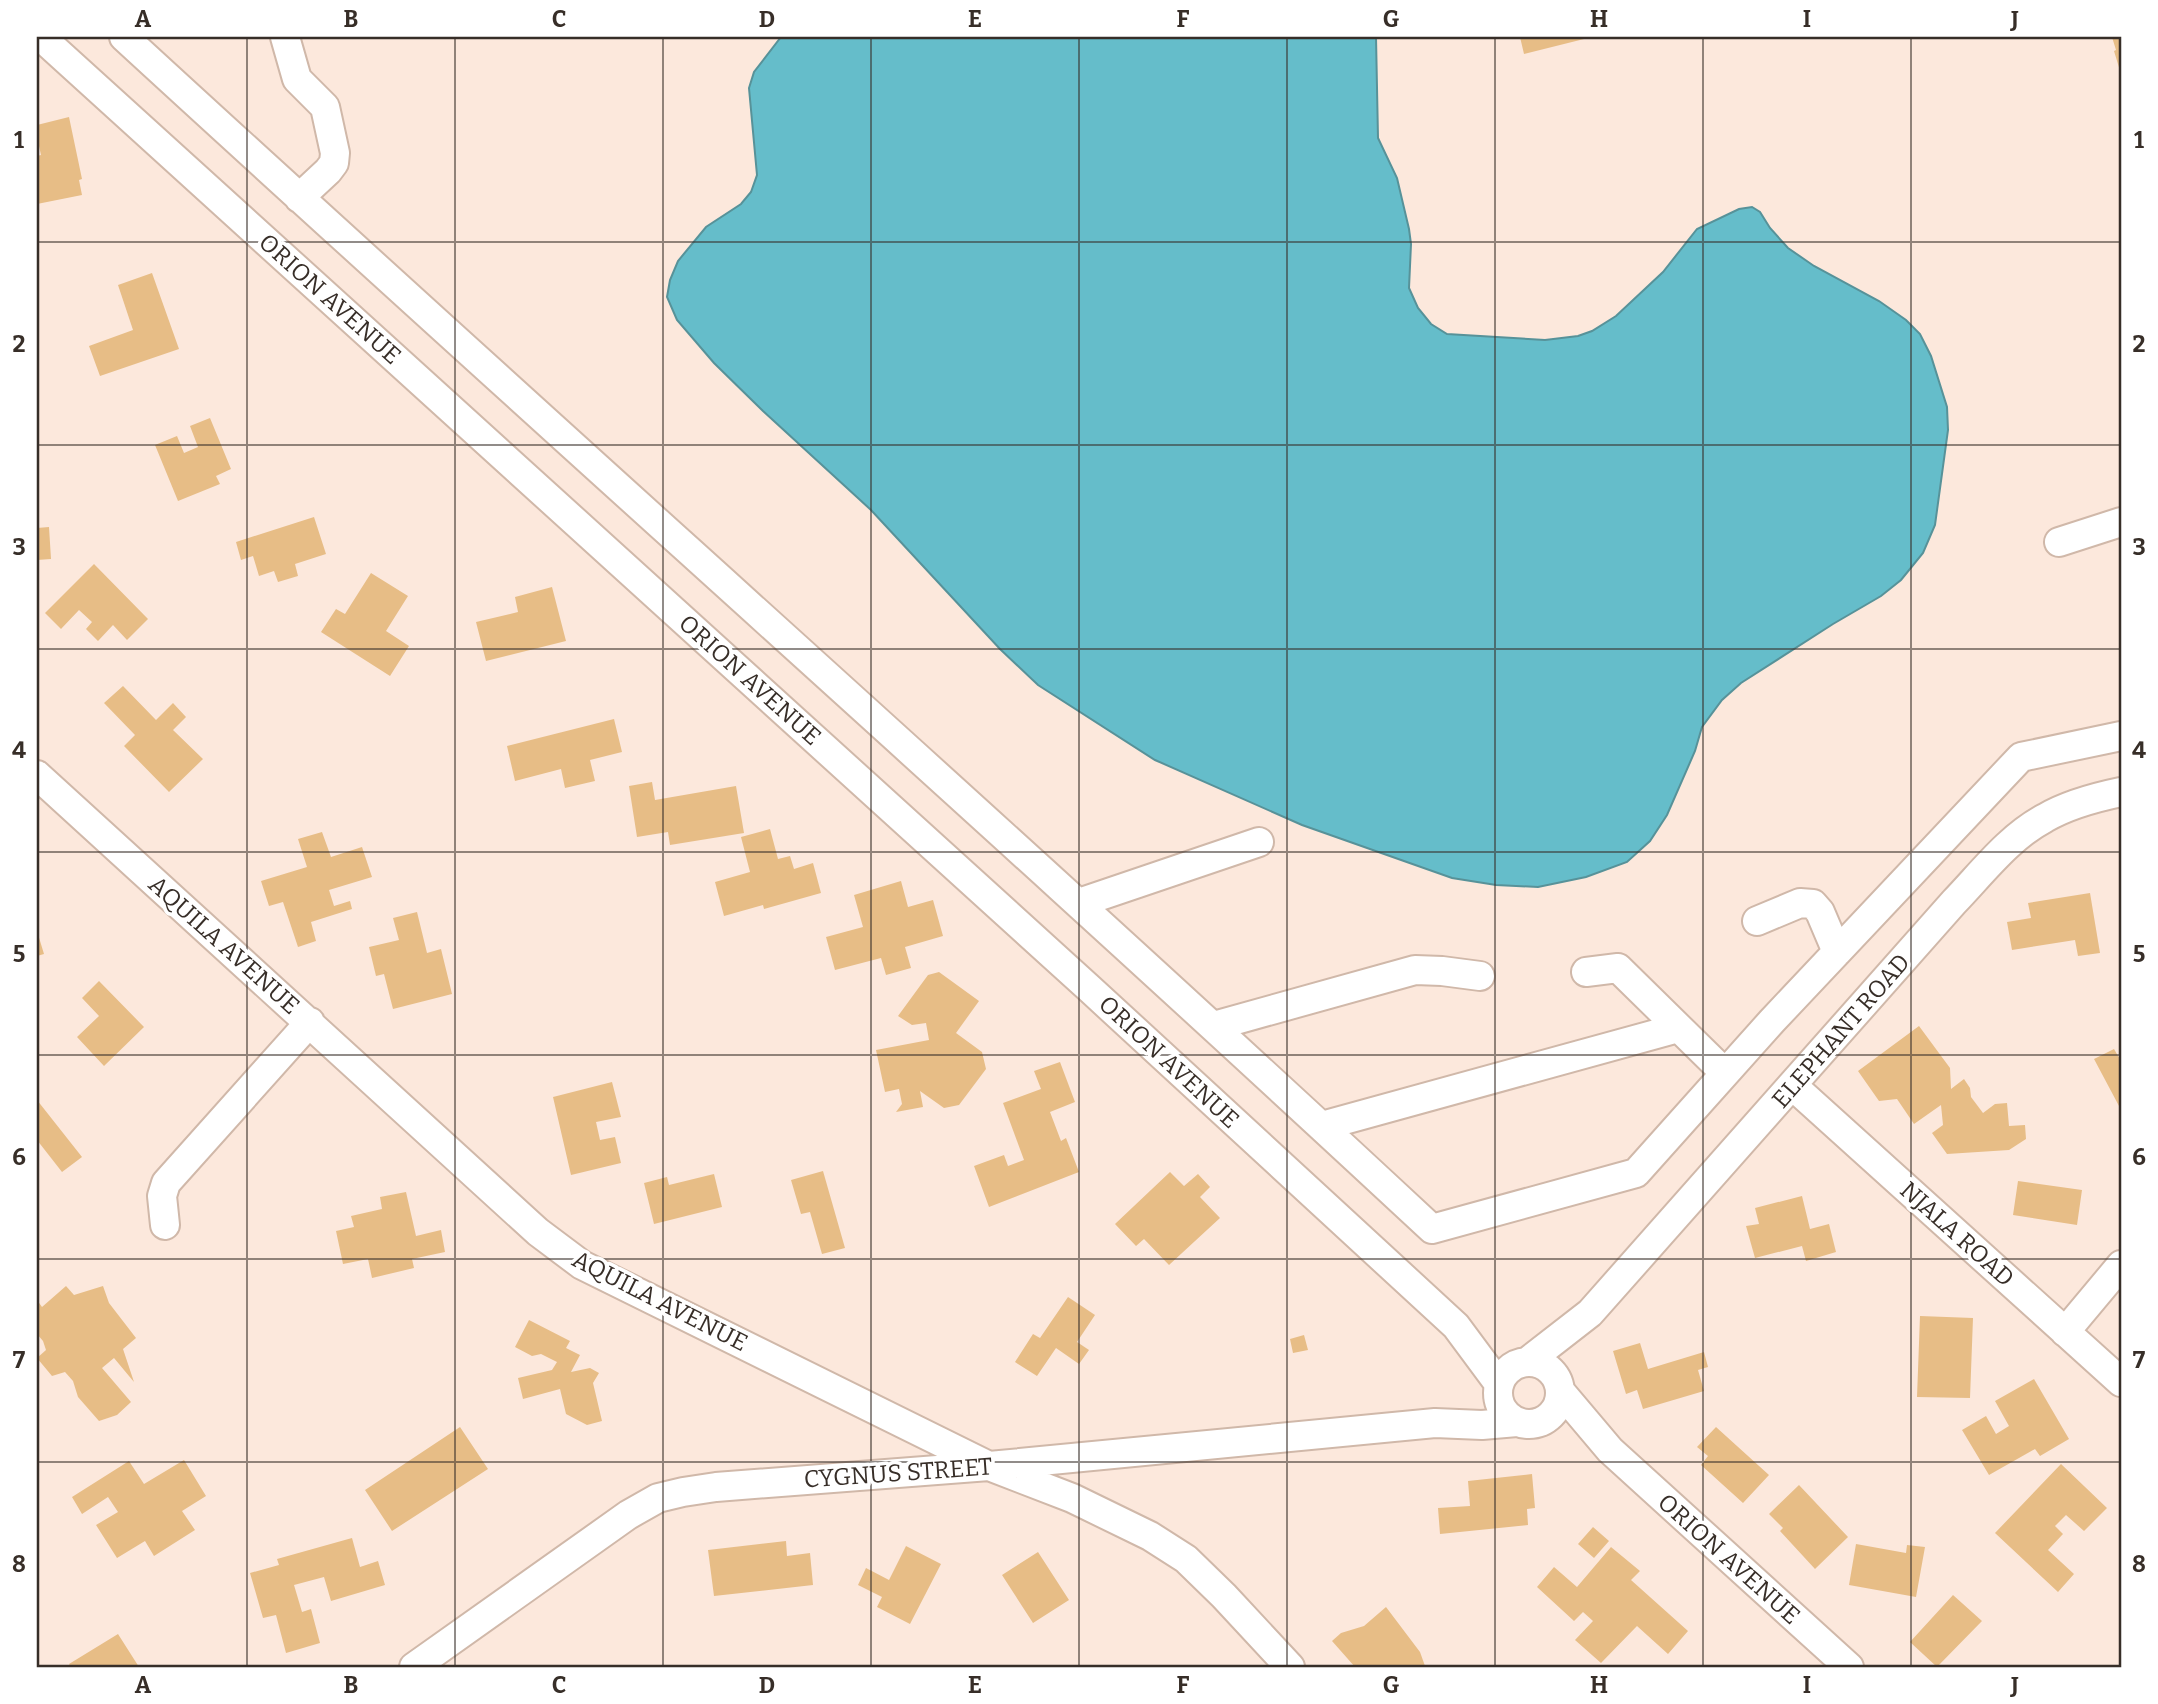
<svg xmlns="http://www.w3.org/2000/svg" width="2158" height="1704" viewBox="0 0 2158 1704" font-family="Bitter,serif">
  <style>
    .water { fill: #65bdca; stroke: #579299; stroke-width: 2 }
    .building { fill: #e7bd86 }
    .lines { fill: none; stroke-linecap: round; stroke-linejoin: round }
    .minor-casing { stroke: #d0b8a9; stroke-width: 32 }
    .minor { stroke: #fff; stroke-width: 28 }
    .grid { fill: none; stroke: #372e28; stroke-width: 2; stroke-opacity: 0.55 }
    .labels { text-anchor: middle; stroke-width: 7; stroke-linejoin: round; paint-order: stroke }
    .street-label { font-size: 24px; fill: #372e28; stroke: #fff }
    .neatline { fill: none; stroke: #372e28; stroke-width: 2.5 }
    .grid-label { font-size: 23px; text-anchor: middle; font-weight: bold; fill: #372e28 }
  </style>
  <rect width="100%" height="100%" fill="#fce8dc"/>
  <path class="water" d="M 781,37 L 1376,37 L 1378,138 L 1397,178 L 1409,229 L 1411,244 L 1409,288 L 1418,308 L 1431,324 L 1447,334 L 1545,340 L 1578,336 L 1592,331 L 1616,316 L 1663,272 L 1697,229 L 1739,209 L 1752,207 L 1760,212 L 1770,228 L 1788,248 L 1814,266 L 1879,301 L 1906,320 L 1920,334 L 1931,356 L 1947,407 L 1948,430 L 1935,525 L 1923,553 L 1901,580 L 1881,596 L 1833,624 L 1741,683 L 1722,700 L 1702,727 L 1695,751 L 1667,815 L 1650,841 L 1627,862 L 1586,877 L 1538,887 L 1496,885 L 1452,878 L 1302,825 L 1155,760 L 1038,685 L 1000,649 L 871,510 L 763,411 L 714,363 L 677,320 L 667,297 L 670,280 L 678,261 L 706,227 L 741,204 L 751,192 L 757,175 L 749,88 L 754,72 Z"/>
  <path class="building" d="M 1520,37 L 1587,37 L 1588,38 L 1524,54 Z
    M 2112,37 L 2121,37 L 2121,74 L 2114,51 L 2116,50 Z
    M 69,117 L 82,179 L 79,180 L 82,195 L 37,204 L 37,156 L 41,155 L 37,137 L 37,125 Z
    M 152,273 L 179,349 L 100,376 L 89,346 L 133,330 L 118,285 Z
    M 210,418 L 231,469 L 216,476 L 220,484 L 178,501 L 155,445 L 177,436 L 184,453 L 198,447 L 190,426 Z
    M 314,517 L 326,554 L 295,564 L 298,576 L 278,582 L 274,571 L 259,576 L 253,556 L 241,560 L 236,542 Z
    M 49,527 L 51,559 L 37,560 L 37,528 Z
    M 94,564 L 148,619 L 127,640 L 113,625 L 98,641 L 86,629 L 92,622 L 79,610 L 61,629 L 45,613 Z
    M 371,573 L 408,596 L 386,631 L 409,646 L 390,676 L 321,632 L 336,609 L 345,614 Z
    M 552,587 L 566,641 L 486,661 L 476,622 L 518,612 L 515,597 Z
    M 123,686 L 156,720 L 173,703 L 186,717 L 173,730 L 203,759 L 169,792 L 124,746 L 135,735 L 104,703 Z
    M 614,719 L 622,752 L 590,760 L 595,781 L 565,788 L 561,769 L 515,781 L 507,746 Z
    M 652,782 L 655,800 L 736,786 L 744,833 L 670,845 L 668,832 L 637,837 L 629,786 Z
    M 770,829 L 778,859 L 790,856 L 794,869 L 813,863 L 821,893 L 764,909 L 763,905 L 724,916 L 715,882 L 750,872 L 741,837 Z
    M 322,832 L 331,857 L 362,847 L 372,877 L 329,890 L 334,906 L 350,901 L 352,909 L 311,922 L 316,941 L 298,947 L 283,902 L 269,906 L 261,881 L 307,867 L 298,839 Z
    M 901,881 L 908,907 L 933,900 L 943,936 L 905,947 L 911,968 L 886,975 L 881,958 L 835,970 L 826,937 L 863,927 L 854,895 Z
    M 2090,893 L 2100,953 L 2078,956 L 2075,940 L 2012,950 L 2007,922 L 2031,918 L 2028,903 Z
    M 417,912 L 427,953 L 441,949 L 452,994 L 393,1009 L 384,974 L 376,976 L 369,947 L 399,940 L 393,918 Z
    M 37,931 L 44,954 L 37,956 Z
    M 939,972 L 979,1001 L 956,1033 L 982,1052 L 986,1069 L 959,1105 L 944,1108 L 920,1091 L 923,1107 L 896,1112 L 902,1104 L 899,1089 L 885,1092 L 876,1050 L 929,1040 L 926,1023 L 912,1025 L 898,1016 L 928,975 Z
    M 99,981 L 144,1027 L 104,1066 L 77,1037 L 99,1016 L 82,998 Z
    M 1919,1026 L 1950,1068 L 1951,1089 L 1964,1079 L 1970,1088 L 1971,1097 L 1983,1113 L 1995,1104 L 2007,1103 L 2009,1126 L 2025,1125 L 2026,1139 L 2009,1150 L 1947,1154 L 1932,1133 L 1943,1125 L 1941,1105 L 1914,1124 L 1897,1099 L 1879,1101 L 1858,1071 Z
    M 2114,1049 L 2121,1061 L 2121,1105 L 2119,1106 L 2094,1059 Z
    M 1060,1062 L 1075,1102 L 1050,1112 L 1061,1141 L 1066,1138 L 1079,1172 L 989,1207 L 974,1166 L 1004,1155 L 1008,1166 L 1024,1160 L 1003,1103 L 1041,1089 L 1034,1071 Z
    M 612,1082 L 621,1117 L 596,1122 L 600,1140 L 615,1137 L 621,1163 L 571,1175 L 553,1097 Z
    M 37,1100 L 82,1157 L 62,1172 L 37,1140 Z
    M 823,1171 L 845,1248 L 822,1254 L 810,1212 L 801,1214 L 791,1180 Z
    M 1170,1172 L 1184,1186 L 1198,1174 L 1210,1187 L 1200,1197 L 1220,1218 L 1169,1265 L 1144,1239 L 1136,1246 L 1115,1224 Z
    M 714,1174 L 722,1207 L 654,1224 L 644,1183 L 667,1177 L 669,1185 Z
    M 2018,1181 L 2082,1190 L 2077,1225 L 2013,1215 Z
    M 406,1192 L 416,1236 L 441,1230 L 445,1252 L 412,1259 L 414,1268 L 372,1278 L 368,1259 L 343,1264 L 336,1231 L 354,1227 L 351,1216 L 382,1209 L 380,1197 Z
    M 1802,1196 L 1810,1229 L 1829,1224 L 1836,1252 L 1806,1261 L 1802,1246 L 1755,1258 L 1746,1226 L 1759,1224 L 1755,1208 Z
    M 66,1286 L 74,1295 L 103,1286 L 109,1303 L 136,1338 L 123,1349 L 134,1382 L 114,1358 L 102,1368 L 131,1402 L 117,1415 L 99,1421 L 78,1397 L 73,1381 L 65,1372 L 52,1376 L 37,1358 L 46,1350 L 43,1341 L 37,1334 L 37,1300 L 42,1307 Z
    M 1068,1297 L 1095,1315 L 1077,1342 L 1089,1350 L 1079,1364 L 1056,1348 L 1037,1376 L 1015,1362 L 1033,1334 L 1040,1338 Z
    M 1920,1316 L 1973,1318 L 1970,1398 L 1917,1397 Z
    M 529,1320 L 570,1341 L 566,1348 L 580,1355 L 571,1372 L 590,1368 L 599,1373 L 593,1383 L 602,1421 L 587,1425 L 566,1414 L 560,1389 L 523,1399 L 518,1378 L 552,1370 L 557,1362 L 541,1354 L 532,1356 L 515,1347 Z
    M 1304,1335 L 1308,1350 L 1293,1353 L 1290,1339 Z
    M 1640,1343 L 1648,1369 L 1704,1352 L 1708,1367 L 1698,1370 L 1704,1391 L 1643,1409 L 1637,1390 L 1626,1394 L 1613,1351 Z
    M 2034,1379 L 2069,1439 L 2040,1456 L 2035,1449 L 1989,1475 L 1962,1430 L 1986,1416 L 1996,1434 L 2009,1426 L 1995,1401 Z
    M 460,1427 L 488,1469 L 392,1531 L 365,1490 Z
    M 1716,1427 L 1769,1475 L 1743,1503 L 1701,1465 L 1708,1456 L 1697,1447 Z
    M 184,1460 L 206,1496 L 182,1511 L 195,1530 L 154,1556 L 145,1541 L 117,1558 L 96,1525 L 118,1512 L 108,1497 L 82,1514 L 72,1497 L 129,1461 L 144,1484 Z
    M 2061,1464 L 2107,1508 L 2084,1531 L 2066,1515 L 2055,1526 L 2063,1534 L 2048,1550 L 2074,1574 L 2058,1592 L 1995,1533 Z
    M 1532,1474 L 1535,1508 L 1527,1509 L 1528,1525 L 1440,1534 L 1438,1508 L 1470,1506 L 1468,1481 Z
    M 1799,1485 L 1848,1537 L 1815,1569 L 1780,1531 L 1783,1528 L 1769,1514 Z
    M 1593,1527 L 1609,1541 L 1594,1558 L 1578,1544 Z
    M 352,1538 L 360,1567 L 378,1561 L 385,1585 L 331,1601 L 324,1577 L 294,1585 L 302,1612 L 311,1609 L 320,1643 L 286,1653 L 276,1615 L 263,1618 L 250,1573 L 279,1565 L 277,1559 Z
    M 786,1541 L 787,1556 L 810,1553 L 813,1585 L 714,1596 L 708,1550 Z
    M 1856,1544 L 1906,1553 L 1907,1545 L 1925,1547 L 1916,1597 L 1849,1585 Z
    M 906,1546 L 941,1564 L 910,1624 L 877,1607 L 882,1597 L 858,1585 L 866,1568 L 889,1580 Z
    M 1611,1547 L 1640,1571 L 1631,1580 L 1688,1631 L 1668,1654 L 1637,1626 L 1601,1663 L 1575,1640 L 1593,1621 L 1583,1612 L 1574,1621 L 1537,1587 L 1554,1567 L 1577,1587 Z
    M 1038,1552 L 1069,1600 L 1033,1623 L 1002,1575 Z
    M 1953,1595 L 1982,1621 L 1937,1667 L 1910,1642 Z
    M 1386,1607 L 1420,1652 L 1425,1666 L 1423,1667 L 1355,1667 L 1332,1641 L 1341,1633 L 1364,1626 Z
    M 118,1634 L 139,1667 L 71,1667 L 69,1664 Z"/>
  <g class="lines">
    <g class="minor-casing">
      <path id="minor" d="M 41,37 L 1090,989 L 1456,1326 L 1499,1384
        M 124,37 C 558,436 1000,827 1432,1229 L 1636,1173 L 1772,1021 L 2021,757 L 2121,736
        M 285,37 L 297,79 L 325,107 L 335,153 L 334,163 L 328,171 L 299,198
        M 2059,542 L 2121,522
        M 37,775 L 538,1232 L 582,1265 L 989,1466 L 1072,1498 L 1150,1536 L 1186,1559 L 1224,1596 L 1290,1667
        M 1079,903 L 1259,842
        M 1757,921 L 1800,903 L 1813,904 L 1820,912 L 1837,952
        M 1586,972 L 1618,968 L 1725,1073
        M 1214,1026 L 1415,970 L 1442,971 L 1480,976
        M 1793,1086 L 2121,1382
        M 1322,1126 L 1678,1028
        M 165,1225 L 162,1196 L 166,1183 L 310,1022
        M 2065,1332 L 2121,1265
        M1498 1393a31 31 0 1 1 62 0a31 31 0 1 1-62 0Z
        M 1527,1362 L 1590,1313 L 1954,902 C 1982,873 2009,837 2045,818 C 2067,805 2097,797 2121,792
        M 1561,1392 L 1610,1450 L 1849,1667
        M 414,1667 L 628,1515 L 658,1498 L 683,1492 L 716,1487 L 989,1466 L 1435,1423 L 1482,1425 L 1517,1422"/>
    </g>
    <use href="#minor" class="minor"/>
  </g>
  <path class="grid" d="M 247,37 L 247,1667M 455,37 L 455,1667M 663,37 L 663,1667M 871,37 L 871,1667M 1079,37 L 1079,1667M 1287,37 L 1287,1667M 1495,37 L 1495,1667M 1703,37 L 1703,1667M 1911,37 L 1911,1667M 37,242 L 2121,242M 37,445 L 2121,445M 37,649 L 2121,649M 37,852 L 2121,852M 37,1055 L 2121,1055M 37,1259 L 2121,1259M 37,1462 L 2121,1462"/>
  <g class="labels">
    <g class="street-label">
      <text transform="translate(330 299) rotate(42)" y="8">ORION AVENUE</text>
      <text transform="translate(750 680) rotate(42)" y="8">ORION AVENUE</text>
      <text transform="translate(224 945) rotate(42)" y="8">AQUILA AVENUE</text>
      <text transform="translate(1841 1031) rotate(-49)" y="8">ELEPHANT ROAD</text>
      <text transform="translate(1169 1062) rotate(43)" y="8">ORION AVENUE</text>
      <text transform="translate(1957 1234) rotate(42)" y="8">NJALA ROAD</text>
      <text transform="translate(660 1301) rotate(27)" y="8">AQUILA AVENUE</text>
      <text transform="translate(898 1473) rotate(-4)" y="8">CYGNUS STREET</text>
      <text transform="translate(1729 1559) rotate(42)" y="8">ORION AVENUE</text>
    </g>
  </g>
  <rect width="2158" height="1704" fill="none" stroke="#ffffff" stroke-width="77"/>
  <rect x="38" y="38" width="2082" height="1628" class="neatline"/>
  <g class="grid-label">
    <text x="143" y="27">A</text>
    <text x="351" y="27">B</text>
    <text x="559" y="27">C</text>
    <text x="767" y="27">D</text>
    <text x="975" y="27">E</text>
    <text x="1183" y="27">F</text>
    <text x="1391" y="27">G</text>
    <text x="1599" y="27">H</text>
    <text x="1807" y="27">I</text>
    <text x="2015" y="27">J</text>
    <text x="19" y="148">1</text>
    <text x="2139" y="148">1</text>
    <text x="19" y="352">2</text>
    <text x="2139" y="352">2</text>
    <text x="19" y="555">3</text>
    <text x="2139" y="555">3</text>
    <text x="19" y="758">4</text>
    <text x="2139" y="758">4</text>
    <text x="19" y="962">5</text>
    <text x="2139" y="962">5</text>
    <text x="19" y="1165">6</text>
    <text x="2139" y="1165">6</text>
    <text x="19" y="1368">7</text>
    <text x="2139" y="1368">7</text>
    <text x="19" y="1572">8</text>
    <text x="2139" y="1572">8</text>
    <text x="143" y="1693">A</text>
    <text x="351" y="1693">B</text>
    <text x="559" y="1693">C</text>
    <text x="767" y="1693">D</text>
    <text x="975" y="1693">E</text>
    <text x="1183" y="1693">F</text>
    <text x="1391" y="1693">G</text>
    <text x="1599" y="1693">H</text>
    <text x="1807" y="1693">I</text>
    <text x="2015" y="1693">J</text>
  </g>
</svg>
